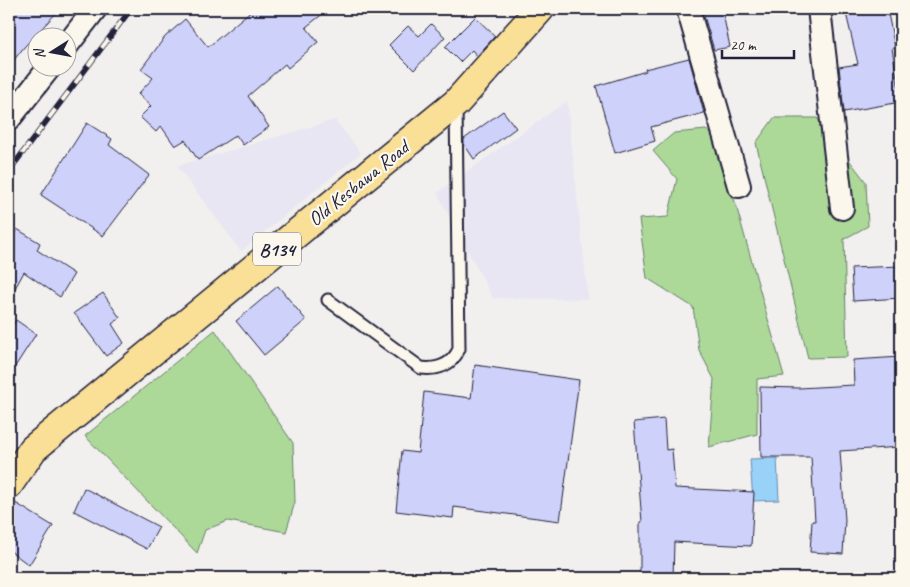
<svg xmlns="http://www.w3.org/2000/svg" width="910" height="587" viewBox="0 0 910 587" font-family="Caveat,sans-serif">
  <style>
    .built { fill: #e7e6f2 }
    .green { fill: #acd998; stroke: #677e6a }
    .water { fill: #98d2f8; stroke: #698cac }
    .building { fill: #ced1fa; stroke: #22223b }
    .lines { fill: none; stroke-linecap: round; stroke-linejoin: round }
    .service-casing { stroke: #22223b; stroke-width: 15 }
    .minor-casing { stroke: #22223b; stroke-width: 26 }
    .primary-casing { stroke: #22223b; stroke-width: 31 }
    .service { stroke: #fbf7ec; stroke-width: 11 }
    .minor { stroke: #fbf7ec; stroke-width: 22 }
    .primary { stroke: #fadf96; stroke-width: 28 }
    .rail-casing { stroke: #22223b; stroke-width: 5.5 }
    .rail { stroke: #fbf7ec; stroke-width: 4; stroke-dasharray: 11; stroke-linecap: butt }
    .labels { text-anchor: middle; stroke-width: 4.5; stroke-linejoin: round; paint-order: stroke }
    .shield { fill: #fbf7ec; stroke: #636270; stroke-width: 1 }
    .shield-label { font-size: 19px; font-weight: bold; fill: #22223b }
    .street-label { font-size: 20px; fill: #22223b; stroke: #fbf7ec }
  </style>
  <rect width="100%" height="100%" fill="#f2efef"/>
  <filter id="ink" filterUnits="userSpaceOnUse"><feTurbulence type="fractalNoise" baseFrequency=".02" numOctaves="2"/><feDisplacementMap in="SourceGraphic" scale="10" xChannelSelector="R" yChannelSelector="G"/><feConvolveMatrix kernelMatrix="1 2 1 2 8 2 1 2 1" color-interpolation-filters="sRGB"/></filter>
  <g filter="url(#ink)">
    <path class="built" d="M 567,101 L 588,299 L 493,298 L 437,193 Z
      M 335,120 L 361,153 L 241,251 L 177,166 Z"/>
    <path class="green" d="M 774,118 L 817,118 L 866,182 L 868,226 L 844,239 L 847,357 L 808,358 L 756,143 Z
      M 706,130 L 717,138 L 784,376 L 757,379 L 757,434 L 709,447 L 714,379 L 699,350 L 693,307 L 647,278 L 639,219 L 668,217 L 677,179 L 653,151 L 674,133 Z
      M 215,330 L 293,443 L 295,502 L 286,532 L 228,521 L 205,530 L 197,553 L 85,436 Z"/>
    <path class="water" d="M 777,458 L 779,500 L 753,501 L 750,459 Z"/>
    <path class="building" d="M 9,9 L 60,9 L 25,46 L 9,66 Z
      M 253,9 L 329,9 L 306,27 L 318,42 L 288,68 L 285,64 L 248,96 L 269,127 L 243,145 L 236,135 L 198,160 L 185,140 L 175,146 L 161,126 L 156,132 L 140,117 L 151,106 L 138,94 L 153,78 L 141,69 L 165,37 L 185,19 L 208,47 Z
      M 702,9 L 722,9 L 730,47 L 714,50 Z
      M 845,9 L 887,9 L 895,47 L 892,48 L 901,102 L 844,112 L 839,67 L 858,64 Z
      M 475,17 L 495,36 L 477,56 L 472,50 L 460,62 L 445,47 Z
      M 431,24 L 445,37 L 414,70 L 389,45 L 408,26 L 419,36 Z
      M 689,58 L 704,113 L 651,127 L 655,141 L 615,153 L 596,86 L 646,71 L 645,69 Z
      M 503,111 L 516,128 L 474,159 L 464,144 L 464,139 Z
      M 87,123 L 112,139 L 109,145 L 149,175 L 103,236 L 41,195 Z
      M 17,229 L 40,243 L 37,250 L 74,274 L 60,297 L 24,272 L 9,299 L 9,243 Z
      M 901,266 L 901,298 L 853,301 L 851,268 Z
      M 278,286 L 306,320 L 264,355 L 236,321 Z
      M 103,293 L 120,318 L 112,324 L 124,343 L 106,356 L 74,313 Z
      M 16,320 L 36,334 L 9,376 L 9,332 Z
      M 901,357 L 901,447 L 840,451 L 845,520 L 843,554 L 810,552 L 812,521 L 815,521 L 811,457 L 761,457 L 760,387 L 799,388 L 854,385 L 853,360 Z
      M 475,365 L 579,380 L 560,521 L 454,507 L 453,518 L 396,511 L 402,451 L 418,453 L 424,392 L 471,398 Z
      M 664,419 L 666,450 L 672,449 L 675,488 L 754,492 L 751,546 L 674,542 L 673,578 L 640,578 L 640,522 L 642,522 L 634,422 Z
      M 84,488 L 159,527 L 147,549 L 74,511 Z
      M 9,499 L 53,526 L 29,565 L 9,550 Z"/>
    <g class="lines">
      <g class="service-casing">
        <path id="service" d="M 328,300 L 421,368 C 438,370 452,365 459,349 L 456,105"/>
      </g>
      <g class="minor-casing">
        <path id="minor" d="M 688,9 L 739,186
          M 819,9 L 842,208
          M 68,44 L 95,9
          M 9,119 L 49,68"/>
      </g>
      <g class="primary-casing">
        <path id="primary" d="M 9,484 L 33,449 L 456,103 L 540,9"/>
      </g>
      <use href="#service" class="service"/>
      <use href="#minor" class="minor"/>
      <use href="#primary" class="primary"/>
      <g class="rail-casing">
        <path id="rail" d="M 9,171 L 131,9"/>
      </g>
      <use href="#rail" class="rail"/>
    </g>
  </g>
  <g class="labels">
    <rect class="shield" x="253" y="232.5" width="48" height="33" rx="4"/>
    <g class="shield-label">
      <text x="277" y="256">B134</text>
    </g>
    <g class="street-label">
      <text transform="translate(358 183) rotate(-39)" y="7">Old Kesbawa Road</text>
    </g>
  </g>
  <rect width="910" height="587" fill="none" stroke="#fbf7ec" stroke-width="30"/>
  <rect x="15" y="15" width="880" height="557" fill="none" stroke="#22223b" stroke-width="2" filter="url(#ink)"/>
  <g transform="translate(52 52) rotate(259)"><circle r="24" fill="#fbf7ec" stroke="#a4a2a5"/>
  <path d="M0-4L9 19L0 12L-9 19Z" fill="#22223b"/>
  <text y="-8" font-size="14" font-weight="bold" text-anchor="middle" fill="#22223b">N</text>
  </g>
  <path d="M722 50v8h72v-8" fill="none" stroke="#22223b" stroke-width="2.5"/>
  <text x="730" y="50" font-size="15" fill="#22223b" stroke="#fbf7ec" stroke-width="4" paint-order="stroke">20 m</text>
</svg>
